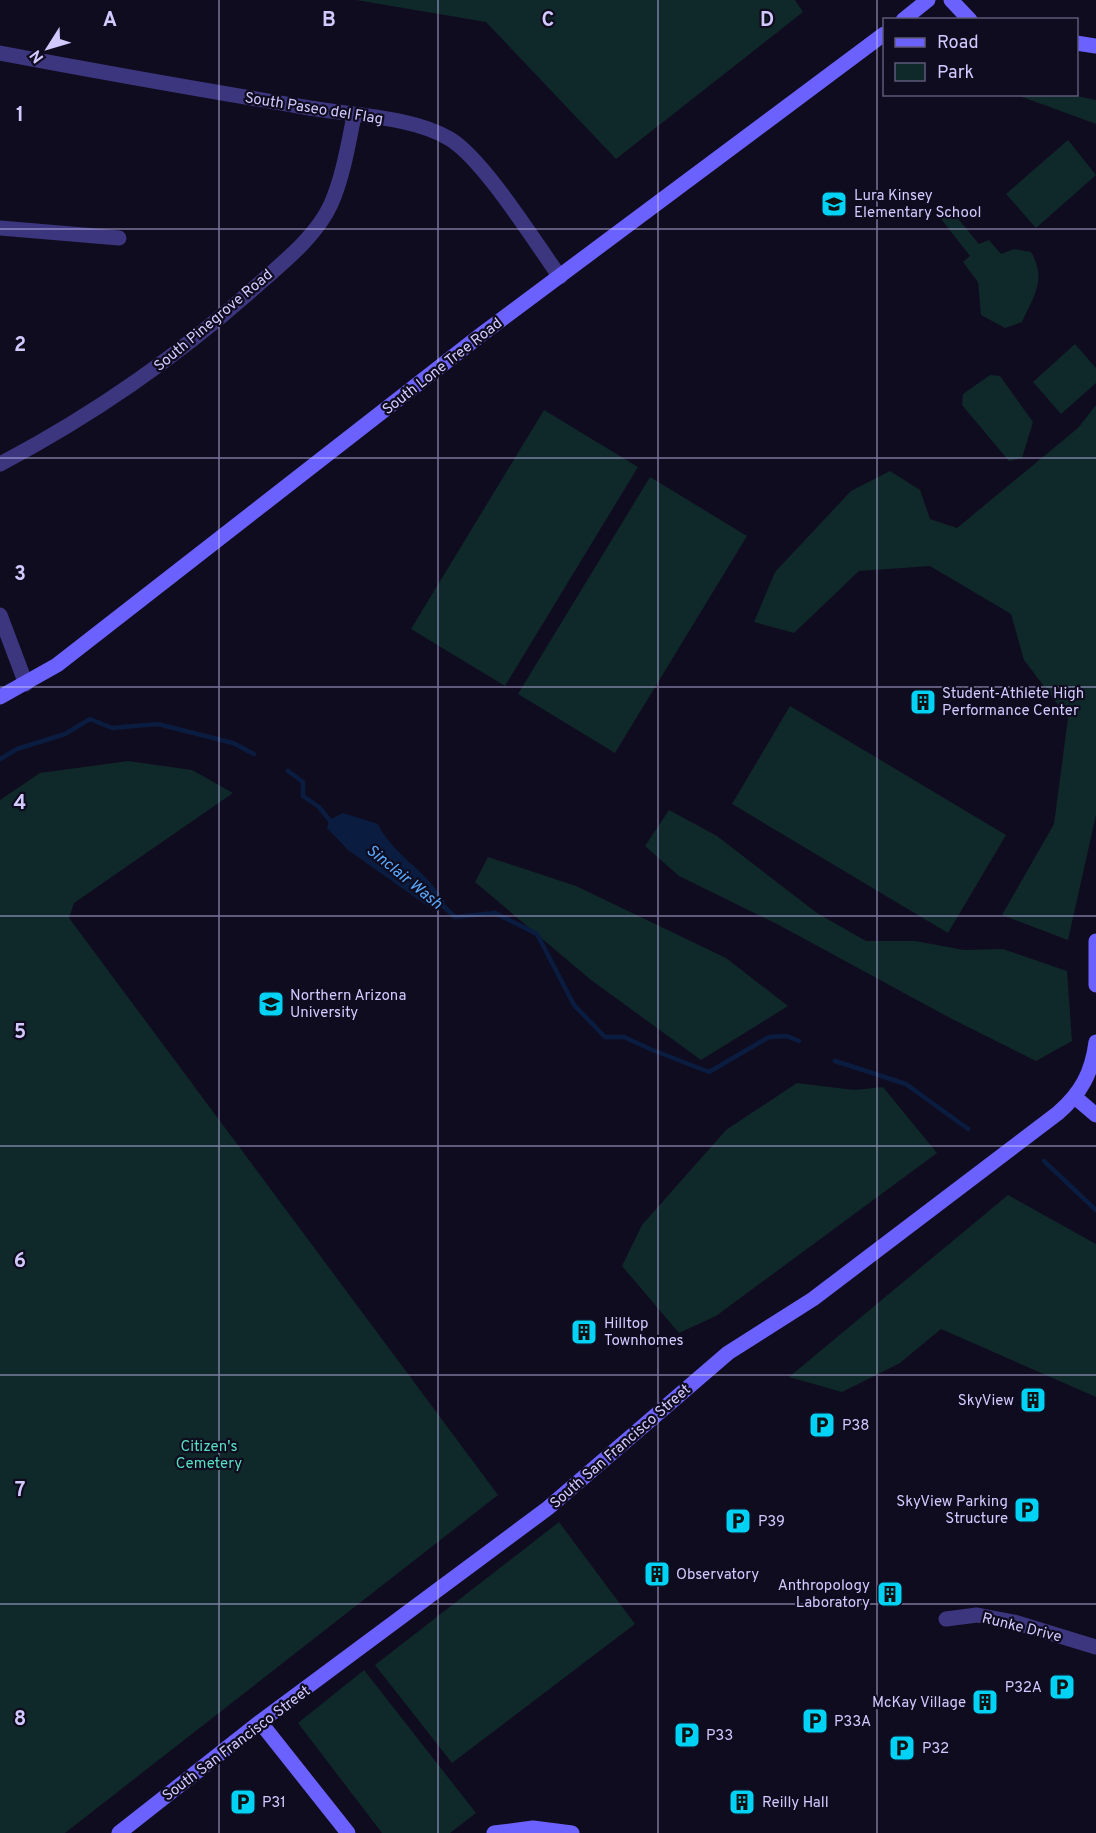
<svg xmlns="http://www.w3.org/2000/svg" width="1096" height="1833" viewBox="0 0 1096 1833" font-family="Overpass,sans-serif">
  <style>
    .green { fill: #0f2829 }
    .water { fill: #0a1c3f }
    .lines { fill: none; stroke-linecap: round; stroke-linejoin: round }
    .stream { stroke: #0a1c3f; stroke-width: 4.5 }
    .street { stroke: #3c367e; stroke-width: 15 }
    .secondary { stroke: #6b61ff; stroke-width: 15 }
    .grid { fill: none; stroke: #d2caff; stroke-width: 1.5; stroke-opacity: 0.55 }
    .labels { text-anchor: middle; stroke-width: 4.5; stroke-linejoin: round; paint-order: stroke }
    .street-label { font-size: 15px; fill: #d2caff; stroke: #100c1f }
    .poi-label { font-size: 15px; fill: #d2caff; stroke: #100c1f; text-anchor: start }
    .park-label { font-size: 15px; fill: #55dfc3; stroke: #100c1f }
    .water-label { font-size: 16px; font-style: italic; fill: #58aaff; stroke: #100c1f }
    .grid-label { font-size: 20px; text-anchor: middle; font-weight: bold; fill: #d2caff; stroke: #100c1f; stroke-width: 4.5; stroke-linejoin: round; paint-order: stroke }
  </style>
  <rect width="100%" height="100%" fill="#100c1f"/>
  <path class="green" d="M 356,0 L 795,0 L 803,12 L 616,159 L 486,22 Z
    M 1017,95 L 1072,95 L 1096,100 L 1096,124 Z
    M 1068,140 L 1096,175 L 1036,228 L 1006,194 Z
    M 950,209 L 979,244 L 989,240 L 1001,254 L 1014,249 L 1031,252 C 1047,279 1034,296 1022,322 L 1005,328 L 981,315 L 978,282 L 963,262 L 970,256 L 938,215 Z
    M 1075,344 L 1096,368 L 1096,383 L 1061,414 L 1033,382 Z
    M 990,375 L 1000,376 L 1033,422 L 1022,458 L 1009,461 L 962,405 L 963,394 Z
    M 1096,405 L 1096,815 L 1068,940 L 1002,915 L 1054,824 L 1068,718 L 1024,660 L 1011,614 L 930,566 L 859,571 L 794,633 L 754,622 L 775,572 L 851,491 L 890,471 L 920,490 L 930,519 L 957,528 L 1078,428 Z
    M 544,410 L 638,467 L 505,686 L 411,629 Z
    M 650,477 L 747,536 L 615,753 L 518,694 Z
    M 790,706 L 1006,835 L 948,933 L 732,804 Z
    M 128,761 L 192,770 L 233,793 L 74,903 L 69,918 L 498,1495 L 65,1833 L 0,1833 L 0,800 L 40,773 Z
    M 669,810 L 717,836 L 817,913 L 866,941 L 915,941 L 964,950 L 1003,949 L 1067,971 L 1072,1041 L 1036,1061 L 950,1018 L 777,924 L 679,876 L 645,846 Z
    M 488,857 L 576,886 L 726,958 L 788,1006 L 701,1060 L 591,980 L 475,882 Z
    M 797,1083 L 854,1090 L 883,1087 L 937,1153 L 716,1316 L 679,1333 L 622,1266 L 642,1225 L 726,1130 Z
    M 1008,1195 L 1096,1244 L 1096,1397 L 941,1329 L 900,1363 L 842,1392 L 789,1377 Z
    M 559,1522 L 635,1624 L 452,1763 L 375,1665 Z
    M 364,1670 L 476,1813 L 450,1833 L 382,1833 L 298,1723 Z"/>
  <path class="water" d="M 343,813 L 378,824 C 392,854 427,871 445,902 L 444,907 L 433,908 L 423,903 L 348,850 L 327,828 L 329,820 Z"/>
  <g class="lines">
    <path class="stream" d="M 0,759 L 17,749 L 65,734 L 90,719 L 112,728 L 158,724 L 233,743 L 254,754
      M 288,771 L 303,782 L 303,796 L 319,807 L 332,823
      M 440,903 L 455,917 L 495,913 L 537,934 L 574,1005 L 605,1037 L 624,1037 L 650,1049 L 709,1072 L 769,1037 L 787,1036 L 799,1041
      M 835,1061 L 906,1084 L 968,1129
      M 1044,1161 L 1096,1210"/>
    <path class="street" d="M 0,53 C 101,72 203,90 304,107 C 348,115 412,116 450,139 C 484,160 535,242 560,277
      M 0,228 L 119,238
      M 0,464 C 95,414 181,354 261,282 C 286,260 317,235 331,204 C 343,177 348,145 354,116
      M 0,615 L 26,684
      M 946,1619 L 977,1615 L 1014,1622 L 1096,1647"/>
    <path class="secondary" d="M 951,0 L 970,20
      M 903,20 L 928,0
      M 1076,43 L 1096,46
      M 0,697 L 57,665 L 482,334 L 884,34
      M 1096,941 L 1096,985
      M 1076,1098 L 1096,1115
      M 260,1722 L 348,1833
      M 119,1833 L 260,1722 L 548,1508 L 728,1353 L 813,1299 L 1058,1113 C 1081,1093 1092,1073 1096,1042
      M 494,1833 L 533,1828 L 572,1833"/>
  </g>
  <path class="grid" d="M 219,0 L 219,1833M 438,0 L 438,1833M 658,0 L 658,1833M 877,0 L 877,1833M 0,229 L 1096,229M 0,458 L 1096,458M 0,687 L 1096,687M 0,916 L 1096,916M 0,1146 L 1096,1146M 0,1375 L 1096,1375M 0,1604 L 1096,1604"/>
  <defs>
    <g id="school-square" transform="scale(1.35)"><rect x="-9" y="-9" width="18" height="18" rx="4" fill="#00d2f5" stroke="#100c1f"/><path d="M0-5L7-2L0 1L-7-2ZM-4 1L0 2.5L4 1V4Q0 6-4 4Z" fill="#111"/></g>
    <g id="building-square" transform="scale(1.35)"><rect x="-9" y="-9" width="18" height="18" rx="4" fill="#00d2f5" stroke="#100c1f"/><path d="M-4-6H4V6H1V3H-1V6H-4ZM-2.5-4.3h1.7v1.8h-1.7ZM.8-4.3h1.7v1.8H.8ZM-2.5-1h1.7V.8h-1.7ZM.8-1h1.7V.8H.8Z" fill="#111"/></g>
    <g id="university-square" transform="scale(1.35)"><rect x="-9" y="-9" width="18" height="18" rx="4" fill="#00d2f5" stroke="#100c1f"/><path d="M0-5L7-2L0 1L-7-2ZM-4 1L0 2.5L4 1V4Q0 6-4 4Z" fill="#111"/></g>
    <g id="parking-square" transform="scale(1.35)"><rect x="-9" y="-9" width="18" height="18" rx="4" fill="#00d2f5" stroke="#100c1f"/><path d="M-3.5-5.5H1a3.5 3.5 0 0 1 0 7H-1V5.5H-3.5ZM-1-3.4V-.6H.8a1.4 1.4 0 0 0 0-2.8Z" fill="#111"/></g>
  </defs>
  <g fill-rule="evenodd">
    <use href="#school-square" x="834" y="204"/>
    <use href="#building-square" x="923" y="702"/>
    <use href="#university-square" x="271" y="1004"/>
    <use href="#building-square" x="584" y="1332"/>
    <use href="#building-square" x="1033" y="1400"/>
    <use href="#parking-square" x="822" y="1425"/>
    <use href="#parking-square" x="1027" y="1510"/>
    <use href="#parking-square" x="738" y="1521"/>
    <use href="#building-square" x="657" y="1574"/>
    <use href="#building-square" x="890" y="1594"/>
    <use href="#parking-square" x="1062" y="1687"/>
    <use href="#building-square" x="985" y="1702"/>
    <use href="#parking-square" x="815" y="1721"/>
    <use href="#parking-square" x="687" y="1735"/>
    <use href="#parking-square" x="902" y="1748"/>
    <use href="#parking-square" x="243" y="1802"/>
    <use href="#building-square" x="742" y="1802"/>
  </g>
  <g class="labels">
    <g class="street-label">
      <text transform="translate(314 108) rotate(9)" y="5">South Paseo del Flag</text>
      <text transform="translate(213 320) rotate(-40)" y="5">South Pinegrove Road</text>
      <text transform="translate(442 366) rotate(-38)" y="5">South Lone Tree Road</text>
      <text transform="translate(620 1446) rotate(-41)" y="5">South San Francisco Street</text>
      <text transform="translate(1022 1627) rotate(14)" y="5">Runke Drive</text>
      <text transform="translate(236 1743) rotate(-37)" y="5">South San Francisco Street</text>
    </g>
    <g class="poi-label">
      <text x="854" y="200">Lura Kinsey<tspan x="854" dy="17">Elementary School</tspan></text>
      <text x="942" y="698">Student-Athlete High<tspan x="942" dy="17">Performance Center</tspan></text>
      <text x="290" y="1000">Northern Arizona<tspan x="290" dy="17">University</tspan></text>
      <text x="604" y="1328">Hilltop<tspan x="604" dy="17">Townhomes</tspan></text>
      <text x="1014" y="1405" text-anchor="end">SkyView</text>
      <text x="842" y="1430">P38</text>
      <text x="1008" y="1506" text-anchor="end">SkyView Parking<tspan x="1008" dy="17">Structure</tspan></text>
      <text x="758" y="1526">P39</text>
      <text x="676" y="1579">Observatory</text>
      <text x="870" y="1590" text-anchor="end">Anthropology<tspan x="870" dy="17">Laboratory</tspan></text>
      <text x="1042" y="1692" text-anchor="end">P32A</text>
      <text x="966" y="1707" text-anchor="end">McKay Village</text>
      <text x="834" y="1726">P33A</text>
      <text x="706" y="1740">P33</text>
      <text x="922" y="1753">P32</text>
      <text x="262" y="1807">P31</text>
      <text x="762" y="1807">Reilly Hall</text>
    </g>
    <g class="park-label">
      <text x="209" y="1451">Citizen's<tspan x="209" dy="17">Cemetery</tspan></text>
    </g>
    <g class="water-label">
      <text transform="translate(405 876) rotate(39)" y="6">Sinclair Wash</text>
    </g>
  </g>
  <g class="grid-label">
    <text x="110" y="26">A</text>
    <text x="329" y="26">B</text>
    <text x="548" y="26">C</text>
    <text x="767" y="26">D</text>
    <text x="20" y="121">1</text>
    <text x="20" y="351">2</text>
    <text x="20" y="580">3</text>
    <text x="20" y="809">4</text>
    <text x="20" y="1038">5</text>
    <text x="20" y="1267">6</text>
    <text x="20" y="1496">7</text>
    <text x="20" y="1725">8</text>
  </g>
  <rect x="883" y="18" width="195" height="78" fill="#100c1f" stroke="#5e5879" stroke-width="1.5"/>
  <rect x="895" y="38" width="30" height="9" fill="#6b61ff" stroke="#5e5879" stroke-width="1.5"/>
  <text x="937" y="48" font-size="18" fill="#d2caff">Road</text>
  <rect x="895" y="63" width="30" height="18" fill="#0f2829" stroke="#5e5879" stroke-width="1.5"/>
  <text x="937" y="78" font-size="18" fill="#d2caff">Park</text>
  <g transform="translate(48 48) rotate(233)" stroke="#100c1f" stroke-width="4.5" paint-order="stroke">
  <path d="M0-4.5L10 22L0 15L-10 22Z" fill="#d2caff"/>
  <text y="-9" font-size="16" font-weight="bold" text-anchor="middle" fill="#d2caff">N</text>
  </g>
</svg>
